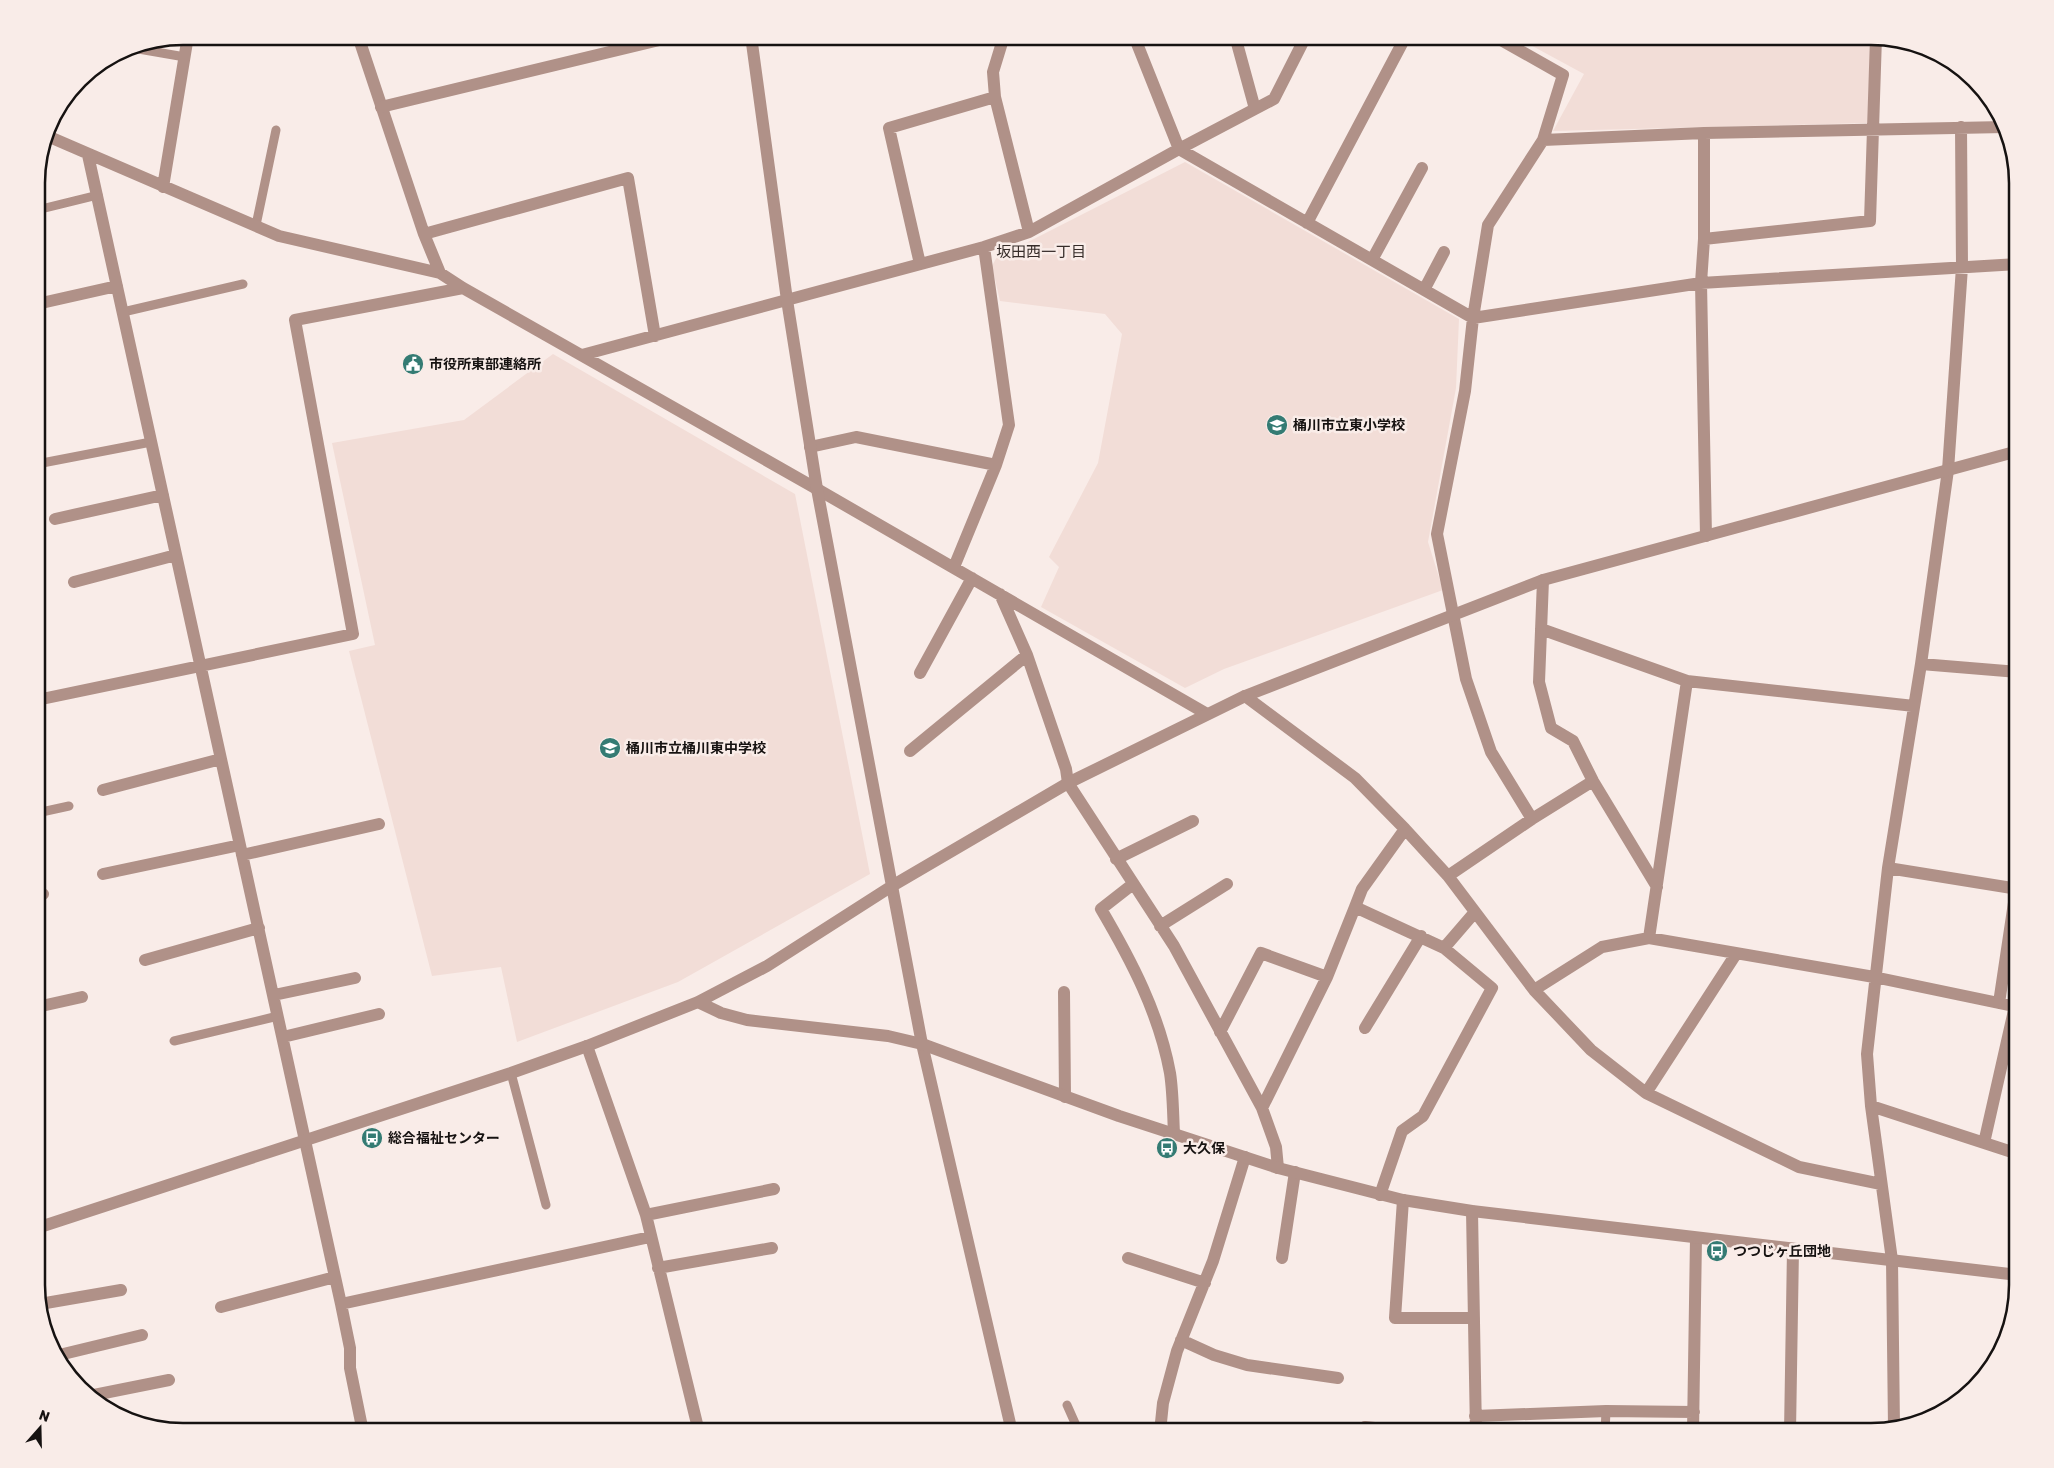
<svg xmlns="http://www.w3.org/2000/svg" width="2054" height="1468" viewBox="0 0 2054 1468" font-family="Rubik,'Noto Sans JP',sans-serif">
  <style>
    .built { fill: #f2ddd7 }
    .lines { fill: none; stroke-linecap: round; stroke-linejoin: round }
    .service { stroke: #b09188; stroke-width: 9 }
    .minor { stroke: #b09188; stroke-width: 12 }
    .tertiary { stroke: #b09188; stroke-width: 12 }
    .labels { text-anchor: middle; stroke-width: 5; stroke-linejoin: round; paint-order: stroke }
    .poi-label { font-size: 14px; font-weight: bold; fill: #161211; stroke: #f9ece8; text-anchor: start }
    .neighbourhood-label { font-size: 15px; fill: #362c29; stroke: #f9ece8 }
    .rim { fill: none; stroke: #161211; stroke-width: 2.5 }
  </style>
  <rect width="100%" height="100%" fill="#f9ece8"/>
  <path class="built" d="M 1514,36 L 1870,36 L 1868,123 L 1553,131 L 1584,74 Z
    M 1185,162 L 1459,319 L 1456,388 L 1428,542 L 1443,590 L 1224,669 L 1185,688 L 1041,607 L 1059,567 L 1049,557 L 1098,463 L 1122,334 L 1105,314 L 1000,301 L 992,266 L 999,253 L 1028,242 Z
    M 553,354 L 795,494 L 870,874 L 678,982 L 517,1042 L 501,967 L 432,976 L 349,651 L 375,645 L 332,443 L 464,420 Z"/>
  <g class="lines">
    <path class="service" d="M 127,47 L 185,57
      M 37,210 L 98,195
      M 256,225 L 276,130
      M 123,312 L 243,284
      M 37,464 L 151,442
      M 37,813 L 69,806
      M 174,1041 L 278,1016
      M 511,1073 L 546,1205
      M 1067,1405 L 1079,1432
      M 1605,1432 L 1606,1411"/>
    <path class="minor" d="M 358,36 L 424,234 L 440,273
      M 1004,36 L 993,72 L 995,97 L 1029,232
      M 1134,36 L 1179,149 L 1473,318 L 1701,283 L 2018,264
      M 1235,36 L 1255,109
      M 1494,36 L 1563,75 L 1543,140
      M 1704,133 L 1704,239 L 1701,283 L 1706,536
      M 45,135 L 279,236 L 440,273 L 463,288 L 817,489 L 1207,714
      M 88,155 L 341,1304 L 350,1348 L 350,1368 L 363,1432
      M 163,187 L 188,36
      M 1307,223 L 1406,36
      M 424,234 L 628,178 L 655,336
      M 1704,239 L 1870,221 L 1876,37
      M 1372,260 L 1422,168
      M 920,264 L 889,128 L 995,97
      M 1424,290 L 1444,252
      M 37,304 L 117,286
      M 582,355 L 984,247 L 1029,232 L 1179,149 L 1274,99 L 1306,36
      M 810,447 L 856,437 L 996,465
      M 55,519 L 163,495
      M 954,567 L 996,465 L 1009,425 L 984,247
      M 1543,580 L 1539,682 L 1551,728 L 1573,741 L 1593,781 L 1657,887
      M 74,582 L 176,555
      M 1000,594 L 1027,655 L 1066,769 L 1068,783 L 1174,946 L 1262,1108 L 1276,1147 L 1278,1168
      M 1541,629 L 1687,681 L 1914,706
      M 1921,664 L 2018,672
      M 920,673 L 972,578
      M 1245,696 L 1355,778 L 1405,829 L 1448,876 L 1534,990 L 1591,1050 L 1646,1093 L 1799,1167 L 1881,1184
      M 37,700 L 353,634 L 295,320 L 463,288
      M 910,751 L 1027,655
      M 103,790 L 221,759
      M 1532,819 L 1491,752 L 1466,679 L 1437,534 L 1465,391 L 1473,318 L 1488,225 L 1543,140 L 1704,133 L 2005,127
      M 242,855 L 379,824
      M 1116,859 L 1193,821
      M 1888,868 L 2018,889
      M 103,874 L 240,845
      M 1448,876 L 1532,819 L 1593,781
      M 1133,884 L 1101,909 C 1131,960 1159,1013 1170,1073 C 1173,1092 1173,1114 1174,1134
      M 892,886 L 922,1044 L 1012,1432
      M 37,896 L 43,894
      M 1160,926 L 1227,884
      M 1649,938 L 1687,681
      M 1444,948 L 1475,912
      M 145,960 L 259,928
      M 1534,990 L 1602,947 L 1649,938 L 1874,977 L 2018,1007
      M 1064,992 L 1065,1097
      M 274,995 L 355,978
      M 1999,1003 L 2018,876
      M 37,1007 L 82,997
      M 1365,1028 L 1421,936
      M 1220,1032 L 1261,953 L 1327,977
      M 283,1037 L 379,1014
      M 587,1046 L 646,1215 L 699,1432
      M 1646,1093 L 1736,954
      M 1871,1106 L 2018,1154
      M 1262,1108 L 1327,977 L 1355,907
      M 1984,1143 L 2015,1006
      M 1380,1195 L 1402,1131 L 1423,1116 L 1492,988 L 1444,948 L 1355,907 L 1362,889 L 1405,829
      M 1403,1200 L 1395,1318 L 1474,1318
      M 1472,1211 L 1476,1432
      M 646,1215 L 774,1189
      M 1128,1258 L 1205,1283
      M 1282,1258 L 1295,1172
      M 658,1268 L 772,1248
      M 40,1304 L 121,1290
      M 341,1304 L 650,1237
      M 221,1307 L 335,1277
      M 1181,1340 L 1214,1355 L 1247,1365 L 1338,1378
      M 55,1356 L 142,1335
      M 89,1396 L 169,1380
      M 1475,1416 L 1606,1411 L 1694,1412
      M 1365,1427 L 1413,1432
      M 1894,1427 L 1892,1260 L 1871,1106 L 1867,1054 L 1888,868 L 1921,664 L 1948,470 L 1962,267 L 1961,127
      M 1160,1432 L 1163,1403 L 1177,1351 L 1213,1261 L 1245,1157
      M 1693,1432 L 1696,1238
      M 1790,1432 L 1793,1249"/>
    <path class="tertiary" d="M 751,36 L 787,300 L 817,489 L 892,886
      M 381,107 L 676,36
      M 698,1002 L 721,1013 L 747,1020 L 888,1036 L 922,1044 L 1119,1116 L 1278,1168 L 1403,1200 L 1472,1211 L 2018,1275
      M 37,1228 L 511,1073 L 587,1046 L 698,1002 L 767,966 L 892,886 L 1068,783 L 1245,696 L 1543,580 L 2018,451"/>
  </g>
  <defs>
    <g id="civic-disc" transform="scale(1.125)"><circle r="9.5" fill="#347b73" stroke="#f9ece8"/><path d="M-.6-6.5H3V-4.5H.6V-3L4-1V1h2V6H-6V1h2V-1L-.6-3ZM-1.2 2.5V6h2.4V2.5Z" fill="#fff"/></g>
    <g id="school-disc" transform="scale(1.125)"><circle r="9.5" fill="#347b73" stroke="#f9ece8"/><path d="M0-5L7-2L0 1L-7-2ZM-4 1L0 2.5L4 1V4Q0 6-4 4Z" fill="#fff"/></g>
    <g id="bus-disc" transform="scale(1.125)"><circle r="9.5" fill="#347b73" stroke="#f9ece8"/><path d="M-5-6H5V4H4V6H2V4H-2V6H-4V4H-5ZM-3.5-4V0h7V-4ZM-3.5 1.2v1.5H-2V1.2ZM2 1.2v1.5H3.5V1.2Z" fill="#fff"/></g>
  </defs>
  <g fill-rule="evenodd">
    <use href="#civic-disc" x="413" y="364"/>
    <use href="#school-disc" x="1277" y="425"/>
    <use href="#school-disc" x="610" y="748"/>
    <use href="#bus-disc" x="372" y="1138"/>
    <use href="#bus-disc" x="1167" y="1148"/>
    <use href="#bus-disc" x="1717" y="1251"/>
  </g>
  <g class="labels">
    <g class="poi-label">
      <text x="429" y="369">市役所東部連絡所</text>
      <text x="1293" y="430">桶川市立東小学校</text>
      <text x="626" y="753">桶川市立桶川東中学校</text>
      <text x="388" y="1143">総合福祉センター</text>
      <text x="1183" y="1153">大久保</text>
      <text x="1733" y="1256">つつじヶ丘団地</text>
    </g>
    <g class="neighbourhood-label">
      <text x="1041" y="257">坂田西一丁目</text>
    </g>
  </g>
  <path d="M0 0H2054V1468H0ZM183 45H1871A138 138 0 0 1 2009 183V1285A138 138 0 0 1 1871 1423H183A138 138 0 0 1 45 1285V183A138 138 0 0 1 183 45Z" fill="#f9ece8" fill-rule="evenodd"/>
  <path class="rim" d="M183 45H1871A138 138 0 0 1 2009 183V1285A138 138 0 0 1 1871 1423H183A138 138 0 0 1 45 1285V183A138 138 0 0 1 183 45Z"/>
  <g transform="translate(40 1428) rotate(20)" stroke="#f9ece8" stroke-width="4" paint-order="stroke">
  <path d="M0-4L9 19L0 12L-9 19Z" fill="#161211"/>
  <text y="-8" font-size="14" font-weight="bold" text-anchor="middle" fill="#161211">N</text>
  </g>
</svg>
